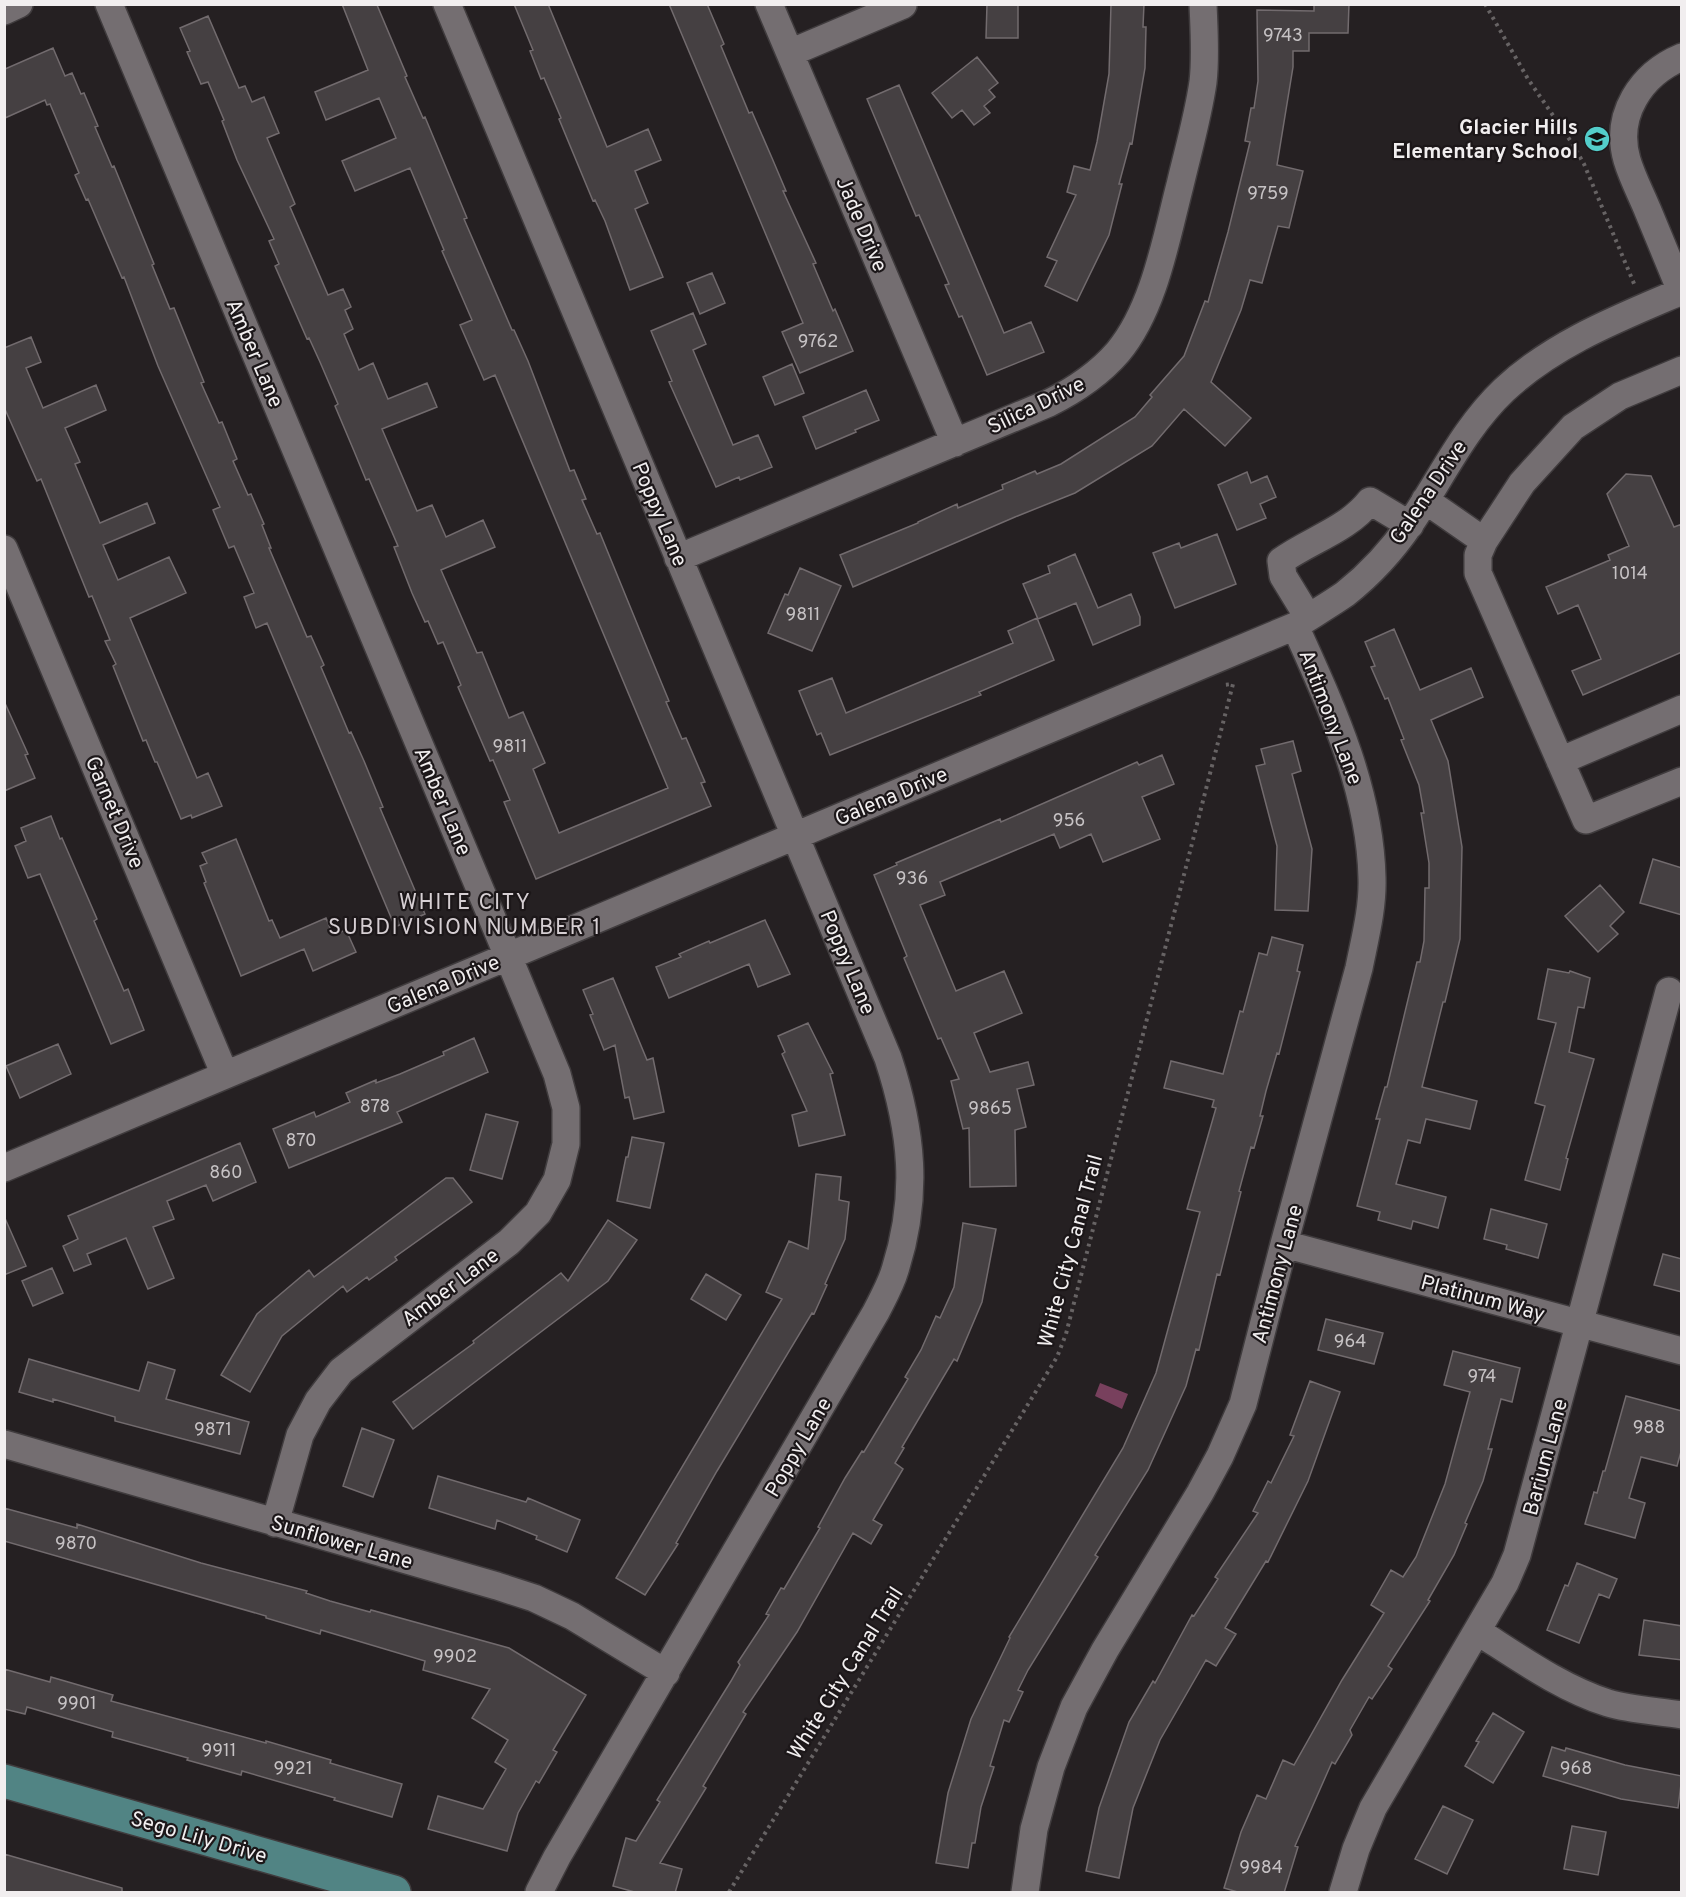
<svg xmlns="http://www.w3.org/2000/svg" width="1686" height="1897" viewBox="0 0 1686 1897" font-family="Overpass,sans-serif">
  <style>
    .water { fill: #78405d }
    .building { fill: #454042; stroke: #726b6e; stroke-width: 1.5 }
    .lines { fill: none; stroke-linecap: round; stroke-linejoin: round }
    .minor-casing { stroke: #403c3e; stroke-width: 30 }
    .major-casing { stroke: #403c3e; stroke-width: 36 }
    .path { stroke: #676364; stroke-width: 4; stroke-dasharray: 3 4.5; stroke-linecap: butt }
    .minor { stroke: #746e71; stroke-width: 27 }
    .major { stroke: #518484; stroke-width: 33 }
    .labels { text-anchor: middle; stroke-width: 4.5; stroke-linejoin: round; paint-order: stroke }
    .number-label { font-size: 18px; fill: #c6c2c4 }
    .poi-label { font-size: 21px; font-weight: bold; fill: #f1eeef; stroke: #1c1719; text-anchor: end }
    .street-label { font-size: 21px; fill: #f1eeef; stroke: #1c1719 }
    .neighbourhood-label { font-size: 22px; letter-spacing: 1.5px; fill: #d6cfd3; stroke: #1c1719 }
  </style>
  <rect width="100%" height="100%" fill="#252022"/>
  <path class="water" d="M 1100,1383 L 1128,1394 L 1122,1409 L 1095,1396 Z"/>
  <path class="building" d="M 342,4 L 377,5 L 407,76 L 405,77 L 423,118 L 425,117 L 467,218 L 464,219 L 512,330 L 514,330 L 528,361 L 570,471 L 574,470 L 586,499 L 582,500 L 597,534 L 600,533 L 645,643 L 669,701 L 666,702 L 682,739 L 686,738 L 705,782 L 701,783 L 711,806 L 536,879 L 504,802 L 510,800 L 493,760 L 490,761 L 458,687 L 461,685 L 443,642 L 438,644 L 428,621 L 425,622 L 412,593 L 394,547 L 398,546 L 369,479 L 366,480 L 354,451 L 335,406 L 338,404 L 320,362 L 309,338 L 307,339 L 275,266 L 279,264 L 269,241 L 274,239 L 237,160 L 222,121 L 224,120 L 208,82 L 201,84 L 187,52 L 190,51 L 180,28 L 208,16 L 239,88 L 245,86 L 252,102 L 264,97 L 279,133 L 267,138 L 295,204 L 290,207 L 328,295 L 343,289 L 351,307 L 345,310 L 353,329 L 344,334 L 359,370 L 373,363 L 388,399 L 427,383 L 437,407 L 382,429 L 417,511 L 432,505 L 446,537 L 483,520 L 495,547 L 441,570 L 477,653 L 482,652 L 509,718 L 523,712 L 545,763 L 533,769 L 559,833 L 668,788 L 495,375 L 484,380 L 460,325 L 472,320 L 442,251 L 444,250 L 410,168 L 355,191 L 342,161 L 396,138 L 379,98 L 326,120 L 315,92 L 368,70 Z
    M 514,4 L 548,4 L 607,147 L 648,129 L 661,160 L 635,171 L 648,203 L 635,209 L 663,277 L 630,290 L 605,221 L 595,200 L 593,201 L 559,119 L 561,118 L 544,78 L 541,79 L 530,51 L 533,50 Z
    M 669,4 L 707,4 L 724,44 L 721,46 L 749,113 L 752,112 L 772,158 L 786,191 L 783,191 L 816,263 L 813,264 L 833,311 L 835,309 L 853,351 L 800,373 L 782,332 L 803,323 Z
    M 987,4 L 1018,4 L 1018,38 L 986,38 Z
    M 1111,4 L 1144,4 L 1143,27 L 1146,27 L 1145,68 L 1132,144 L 1130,143 L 1119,184 L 1122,184 L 1109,235 L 1077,301 L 1045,286 L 1057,261 L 1047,257 L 1076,195 L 1067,192 L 1074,166 L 1090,170 L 1097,142 L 1109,74 Z
    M 1314,4 L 1349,4 L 1348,33 L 1309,33 L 1309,51 L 1293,51 L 1293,67 L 1277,165 L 1303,171 L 1289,228 L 1278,226 L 1262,283 L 1250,280 L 1241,310 L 1211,382 L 1251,418 L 1225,446 L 1184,409 L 1152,446 L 1075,493 L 1015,517 L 853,587 L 840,555 L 918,523 L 918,522 L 957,504 L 958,508 L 1003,489 L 1002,485 L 1035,471 L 1037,474 L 1061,464 L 1135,417 L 1152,397 L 1150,395 L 1184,356 L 1205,301 L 1208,302 L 1228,232 L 1250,142 L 1245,141 L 1251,108 L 1254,108 L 1258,81 L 1257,10 L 1314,11 Z
    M 53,48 L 65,76 L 72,73 L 81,94 L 84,93 L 98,126 L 95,127 L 112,167 L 114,166 L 154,264 L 152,265 L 170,309 L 174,308 L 204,382 L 201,383 L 219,423 L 222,422 L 237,459 L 233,461 L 248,495 L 251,494 L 264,524 L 262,525 L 271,548 L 269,548 L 307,637 L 311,636 L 324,665 L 321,667 L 349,733 L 351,732 L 364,761 L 383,807 L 380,808 L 425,914 L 395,927 L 267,623 L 256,628 L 244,597 L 254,593 L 234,546 L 229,548 L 213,510 L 220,507 L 158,366 L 124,277 L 122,278 L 88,199 L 86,200 L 75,175 L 79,173 L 50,104 L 47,105 L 45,100 L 5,118 L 5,69 Z
    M 977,57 L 998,83 L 989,90 L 995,97 L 984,106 L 990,113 L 974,125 L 962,110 L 952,118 L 932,93 Z
    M 899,85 L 1004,333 L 1031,322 L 1044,352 L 987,375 L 962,316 L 959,317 L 945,285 L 949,284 L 919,215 L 916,216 L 867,99 Z
    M 712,273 L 725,303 L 700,314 L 687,283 Z
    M 693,313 L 706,344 L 693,350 L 733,445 L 758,435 L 772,467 L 740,480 L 739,477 L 716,487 L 669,382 L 672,381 L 651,331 Z
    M 31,337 L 41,362 L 26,368 L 43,408 L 96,385 L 106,410 L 65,428 L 80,462 L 75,464 L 100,523 L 147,503 L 155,523 L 103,545 L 118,580 L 169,557 L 186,593 L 130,618 L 197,778 L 208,773 L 222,806 L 192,818 L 191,815 L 181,819 L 157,762 L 155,762 L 146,740 L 143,741 L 113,666 L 116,664 L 105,641 L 110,640 L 92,596 L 89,597 L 41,479 L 37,481 L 4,407 L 4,348 Z
    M 792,364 L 804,393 L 775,405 L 763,377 Z
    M 866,390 L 879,420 L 855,430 L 856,432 L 816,449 L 803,417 Z
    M 1247,472 L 1251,483 L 1267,476 L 1276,497 L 1260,504 L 1266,518 L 1237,530 L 1218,485 Z
    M 1626,474 L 1651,476 L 1674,527 L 1682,524 L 1682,652 L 1583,695 L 1572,671 L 1601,659 L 1578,605 L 1558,614 L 1546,587 L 1610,560 L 1608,555 L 1629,546 L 1607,494 Z
    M 1217,534 L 1236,584 L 1175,608 L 1153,553 L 1179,543 L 1181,548 Z
    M 1075,554 L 1098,608 L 1131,594 L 1140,617 L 1140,625 L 1093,645 L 1076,603 L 1038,619 L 1023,584 L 1050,573 L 1048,566 Z
    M 800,568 L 841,586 L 812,651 L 768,633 L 785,594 L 788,595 Z
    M 1037,618 L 1054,660 L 979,692 L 981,695 L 830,755 L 821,733 L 817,735 L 799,691 L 832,678 L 846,713 L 1013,643 L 1008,631 Z
    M 1394,629 L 1420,690 L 1471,668 L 1483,697 L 1431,720 L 1448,761 L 1462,847 L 1460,939 L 1445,1002 L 1443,1002 L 1422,1087 L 1477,1101 L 1470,1129 L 1426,1119 L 1420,1143 L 1408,1140 L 1396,1184 L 1446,1197 L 1438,1228 L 1413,1221 L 1411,1229 L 1378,1220 L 1380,1212 L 1357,1206 L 1380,1119 L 1376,1119 L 1385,1087 L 1387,1087 L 1417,962 L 1420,962 L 1424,941 L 1425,888 L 1429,888 L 1429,863 L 1421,813 L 1424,813 L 1419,785 L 1401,740 L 1404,739 L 1388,698 L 1385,699 L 1371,667 L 1375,666 L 1365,642 Z
    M 4,701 L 28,754 L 25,755 L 35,778 L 4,791 Z
    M 1293,741 L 1301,771 L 1292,774 L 1312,849 L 1308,911 L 1275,910 L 1277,846 L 1256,766 L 1265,764 L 1261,749 Z
    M 1162,755 L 1174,784 L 1142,797 L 1160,839 L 1103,862 L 1091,834 L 1060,848 L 1054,834 L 940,882 L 945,895 L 920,905 L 956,991 L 1004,971 L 1022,1013 L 974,1033 L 990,1072 L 1028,1062 L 1034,1085 L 1017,1089 L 1026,1127 L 1015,1130 L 1016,1186 L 970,1187 L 969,1128 L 963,1129 L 951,1081 L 959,1079 L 941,1038 L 938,1039 L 904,958 L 907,956 L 874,875 L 897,865 L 896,863 L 1000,819 L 1001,822 L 1137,762 L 1139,765 Z
    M 51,816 L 60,839 L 62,838 L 97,919 L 94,921 L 124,991 L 128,989 L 144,1030 L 111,1044 L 40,874 L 28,878 L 15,846 L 26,841 L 21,828 Z
    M 236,839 L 269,921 L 272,920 L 280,938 L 326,918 L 333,935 L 346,930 L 356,952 L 313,971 L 304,949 L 241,976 L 204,883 L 206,882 L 200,866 L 207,863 L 202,853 Z
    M 1653,859 L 1682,868 L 1682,915 L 1640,903 Z
    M 1600,885 L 1624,912 L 1610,926 L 1618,934 L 1598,952 L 1565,916 Z
    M 765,920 L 790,974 L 758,987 L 749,964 L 669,998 L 656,967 L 681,957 L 679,954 L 709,941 L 710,943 Z
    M 1272,937 L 1303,945 L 1297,971 L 1300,972 L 1279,1054 L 1277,1053 L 1266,1091 L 1260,1116 L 1263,1116 L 1254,1148 L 1251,1147 L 1239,1191 L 1241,1192 L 1220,1275 L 1217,1274 L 1199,1350 L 1196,1349 L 1186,1386 L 1148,1470 L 1095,1555 L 1098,1557 L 1028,1670 L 1018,1690 L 1023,1692 L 1009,1722 L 1004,1720 L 990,1766 L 994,1767 L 981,1807 L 975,1843 L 972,1843 L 968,1868 L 936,1863 L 948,1793 L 971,1719 L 1010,1638 L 1009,1637 L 1123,1448 L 1156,1373 L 1200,1212 L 1187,1209 L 1216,1108 L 1212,1107 L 1214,1100 L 1164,1088 L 1171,1061 L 1223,1074 L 1240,1011 L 1243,1012 L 1259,953 L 1267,955 Z
    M 1548,969 L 1569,973 L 1570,971 L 1590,978 L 1584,1008 L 1578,1007 L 1569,1052 L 1594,1059 L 1566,1158 L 1568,1159 L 1560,1190 L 1525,1180 L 1545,1106 L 1535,1103 L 1556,1023 L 1538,1019 Z
    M 613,978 L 647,1060 L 653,1058 L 664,1112 L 634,1119 L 629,1097 L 625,1098 L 615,1045 L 604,1050 L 590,1015 L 593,1014 L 583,990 Z
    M 808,1023 L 833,1073 L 830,1074 L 845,1135 L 799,1146 L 792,1115 L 807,1111 L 782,1054 L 785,1052 L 778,1036 Z
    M 474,1038 L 488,1072 L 397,1112 L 402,1122 L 289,1168 L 273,1129 L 314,1112 L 316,1117 L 350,1102 L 346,1093 L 376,1080 L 376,1083 L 400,1074 L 444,1055 L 443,1052 Z
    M 58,1044 L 71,1074 L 20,1098 L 6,1066 Z
    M 486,1114 L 518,1122 L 502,1179 L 470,1170 Z
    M 632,1137 L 664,1143 L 650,1208 L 617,1201 L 626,1157 L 628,1157 Z
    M 240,1143 L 256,1182 L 213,1201 L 206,1185 L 167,1201 L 174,1219 L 153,1227 L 174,1278 L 148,1289 L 126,1238 L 87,1254 L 91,1264 L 74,1271 L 63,1246 L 78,1239 L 68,1216 Z
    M 816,1174 L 841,1177 L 839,1200 L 849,1202 L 845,1239 L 825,1284 L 827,1285 L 814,1314 L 812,1313 L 717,1471 L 676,1543 L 678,1544 L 645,1595 L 616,1578 L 782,1299 L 766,1292 L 789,1241 L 808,1249 Z
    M 446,1178 L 453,1178 L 472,1202 L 395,1257 L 397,1260 L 369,1280 L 367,1277 L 347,1292 L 343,1286 L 282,1336 L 250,1392 L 221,1375 L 257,1314 L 309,1270 L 314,1277 Z
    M 1491,1209 L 1547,1224 L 1538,1258 L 1506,1249 L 1507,1245 L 1484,1239 Z
    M 4,1216 L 26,1266 L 4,1275 Z
    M 608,1220 L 637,1240 L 608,1281 L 413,1429 L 393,1402 L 474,1343 L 473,1341 L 561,1273 L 568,1281 Z
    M 963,1223 L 996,1229 L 982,1302 L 957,1361 L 954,1359 L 902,1447 L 904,1448 L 895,1463 L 903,1469 L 873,1520 L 882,1525 L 871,1544 L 853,1533 L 797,1632 L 743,1712 L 746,1714 L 703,1786 L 706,1788 L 660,1863 L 682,1869 L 675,1893 L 638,1893 L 613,1886 L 626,1838 L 636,1841 L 660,1802 L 657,1800 L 731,1681 L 740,1665 L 738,1662 L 769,1615 L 766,1614 L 781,1588 L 784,1589 L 820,1528 L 818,1527 L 845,1478 L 862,1451 L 864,1452 L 908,1379 L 905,1377 L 921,1350 L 936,1316 L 940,1318 L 954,1287 Z
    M 1663,1254 L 1682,1259 L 1682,1292 L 1654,1285 Z
    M 52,1268 L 63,1293 L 33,1306 L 22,1281 Z
    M 706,1274 L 741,1295 L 726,1320 L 691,1299 Z
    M 1326,1319 L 1383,1333 L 1374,1364 L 1318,1350 Z
    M 1453,1351 L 1520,1368 L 1512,1402 L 1501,1399 L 1488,1449 L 1492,1449 L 1483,1481 L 1465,1523 L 1467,1524 L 1454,1555 L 1428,1600 L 1430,1601 L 1388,1666 L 1392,1669 L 1372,1699 L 1369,1697 L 1350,1730 L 1352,1735 L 1335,1764 L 1332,1762 L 1295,1846 L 1298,1847 L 1284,1893 L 1241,1893 L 1224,1888 L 1241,1832 L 1257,1795 L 1266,1799 L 1283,1760 L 1294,1765 L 1342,1680 L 1384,1613 L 1371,1605 L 1391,1570 L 1403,1577 L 1416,1557 L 1445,1484 L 1470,1392 L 1444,1385 Z
    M 29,1359 L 139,1391 L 148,1362 L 175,1370 L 166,1399 L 249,1422 L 240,1454 L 115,1421 L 115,1417 L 53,1399 L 53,1402 L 19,1392 Z
    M 1310,1381 L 1340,1392 L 1308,1481 L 1268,1562 L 1266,1561 L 1225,1628 L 1236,1634 L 1216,1666 L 1206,1660 L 1160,1740 L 1133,1808 L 1119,1878 L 1086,1871 L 1099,1808 L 1129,1722 L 1153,1681 L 1155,1683 L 1192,1615 L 1194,1616 L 1218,1579 L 1215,1577 L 1258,1513 L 1253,1511 L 1268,1481 L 1271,1483 L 1294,1436 L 1290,1435 Z
    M 1626,1396 L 1682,1411 L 1682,1448 L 1677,1466 L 1641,1457 L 1629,1498 L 1645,1503 L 1635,1538 L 1585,1524 L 1594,1492 L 1597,1493 L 1603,1471 L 1605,1471 Z
    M 362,1428 L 394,1440 L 373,1497 L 343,1486 Z
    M 438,1476 L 526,1502 L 528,1498 L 580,1520 L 567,1552 L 536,1539 L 537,1536 L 497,1520 L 495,1529 L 429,1508 Z
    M 4,1508 L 77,1528 L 77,1524 L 201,1563 L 307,1591 L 306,1593 L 330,1601 L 370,1612 L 371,1610 L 509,1648 L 586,1695 L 553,1750 L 557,1752 L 539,1783 L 536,1781 L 518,1813 L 507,1851 L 428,1829 L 438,1796 L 483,1809 L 506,1769 L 495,1762 L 508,1740 L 472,1718 L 490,1689 L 423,1670 L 425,1661 L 321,1630 L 320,1634 L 266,1618 L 266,1616 L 4,1541 Z
    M 1577,1563 L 1617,1579 L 1609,1598 L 1599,1594 L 1579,1643 L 1547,1630 L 1565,1585 L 1568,1586 Z
    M 1644,1620 L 1682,1626 L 1682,1660 L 1639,1655 Z
    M 4,1669 L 50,1682 L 51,1677 L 113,1695 L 111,1701 L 266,1743 L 266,1741 L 331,1760 L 330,1763 L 402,1784 L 392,1817 L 334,1800 L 335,1798 L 242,1771 L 241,1775 L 187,1760 L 188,1758 L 112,1737 L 113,1732 L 27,1707 L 25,1714 L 4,1709 Z
    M 1493,1713 L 1524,1732 L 1493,1783 L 1465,1766 L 1479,1742 L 1476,1741 Z
    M 1552,1747 L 1565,1751 L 1566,1748 L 1625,1765 L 1682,1776 L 1678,1808 L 1621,1799 L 1543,1776 Z
    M 1443,1806 L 1473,1820 L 1447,1874 L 1415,1859 Z
    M 1572,1826 L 1606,1832 L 1598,1875 L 1564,1869 Z
    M 4,1854 L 122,1888 L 122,1893 L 4,1893 Z"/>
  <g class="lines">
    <g class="minor-casing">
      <path id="minor" d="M 109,4 L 508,956 L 557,1074 L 566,1108 L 566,1144 L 557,1180 L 538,1213 L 509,1242 L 341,1371 L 318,1401 L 300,1435 L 275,1523
        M 447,4 L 888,1058 C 912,1131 919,1195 895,1270 C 891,1284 883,1298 876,1312 L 557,1857 L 539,1892
        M 769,4 L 955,443
        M 4,11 L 19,4
        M 790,53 L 903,5
        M 1681,291 C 1670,264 1659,238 1648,211 C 1641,194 1632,177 1627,160 C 1614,115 1641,74 1682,57
        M 1682,370 L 1620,396 L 1573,427 L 1522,483 L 1484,541 L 1478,555 L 1478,573 L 1586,820 L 1682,781
        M 1425,500 L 1484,541
        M 4,549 L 225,1075
        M 678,558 L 1049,403 C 1075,390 1099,374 1118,352 C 1154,309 1166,239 1180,185 C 1188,151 1198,117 1203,82 C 1206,57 1204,30 1203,4
        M 1308,617 L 1283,576 L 1281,561 C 1310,540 1347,530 1370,501 L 1410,525
        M 1560,761 L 1682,709
        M 4,1168 L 1295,626 C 1312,615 1329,605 1345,594 C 1369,575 1393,549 1410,524 C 1441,479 1463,429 1504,390 C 1554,343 1619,318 1682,291
        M 1284,1244 L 1682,1351
        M 4,1444 L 497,1586 L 534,1598 L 572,1616 L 666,1673
        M 1477,1631 C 1518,1657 1561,1688 1608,1703 C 1631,1710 1658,1711 1682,1715
        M 1025,1892 L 1034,1829 L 1051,1767 L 1074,1707 L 1105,1650 L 1200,1493 L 1220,1456 L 1243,1404 L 1284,1244 L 1359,968 C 1365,938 1373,908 1372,878 C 1370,788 1331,706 1295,626
        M 1343,1892 L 1356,1849 L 1373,1808 L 1505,1583 L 1517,1555 L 1669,991"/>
    </g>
    <g class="major-casing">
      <path id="major" d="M 4,1781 L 394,1892"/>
    </g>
    <path class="path" d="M 1485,4 L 1528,79 L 1572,143 L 1584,164 L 1635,286
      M 729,1892 L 1057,1357 L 1066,1334 L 1233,684 L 1222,685"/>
    <use href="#minor" class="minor"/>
    <use href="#major" class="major"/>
  </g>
  <defs>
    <g id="school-disc" transform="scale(1.35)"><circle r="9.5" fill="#53cdca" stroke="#1c1719"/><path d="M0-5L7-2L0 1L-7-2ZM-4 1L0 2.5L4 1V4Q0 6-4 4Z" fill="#111"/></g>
  </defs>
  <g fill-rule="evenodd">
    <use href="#school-disc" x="1597" y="139"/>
  </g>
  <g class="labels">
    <g class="number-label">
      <text x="1283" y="41">9743</text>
      <text x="1268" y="199">9759</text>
      <text x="818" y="347">9762</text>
      <text x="1630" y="579">1014</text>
      <text x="803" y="620">9811</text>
      <text x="510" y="752">9811</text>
      <text x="1069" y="826">956</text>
      <text x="912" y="884">936</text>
      <text x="375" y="1112">878</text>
      <text x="990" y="1114">9865</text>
      <text x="301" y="1146">870</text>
      <text x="226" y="1178">860</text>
      <text x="1350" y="1347">964</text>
      <text x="1482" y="1382">974</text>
      <text x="1649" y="1433">988</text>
      <text x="213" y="1435">9871</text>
      <text x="76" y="1549">9870</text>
      <text x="455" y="1662">9902</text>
      <text x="77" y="1709">9901</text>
      <text x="219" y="1756">9911</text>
      <text x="293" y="1774">9921</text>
      <text x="1576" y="1774">968</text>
      <text x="1261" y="1873">9984</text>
    </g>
    <g class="poi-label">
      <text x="1578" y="134">Glacier Hills<tspan x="1578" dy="24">Elementary School</tspan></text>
    </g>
    <g class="street-label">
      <text transform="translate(862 224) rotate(67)" y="7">Jade Drive</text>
      <text transform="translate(255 353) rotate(67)" y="7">Amber Lane</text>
      <text transform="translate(1036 405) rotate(-26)" y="7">Silica Drive</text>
      <text transform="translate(1428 492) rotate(-56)" y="7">Galena Drive</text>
      <text transform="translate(660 514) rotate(67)" y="7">Poppy Lane</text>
      <text transform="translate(1331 717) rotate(69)" y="7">Antimony Lane</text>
      <text transform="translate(891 796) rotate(-23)" y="7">Galena Drive</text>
      <text transform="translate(443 801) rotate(67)" y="7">Amber Lane</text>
      <text transform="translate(115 812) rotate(67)" y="7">Garnet Drive</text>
      <text transform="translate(848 962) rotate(67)" y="7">Poppy Lane</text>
      <text transform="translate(443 984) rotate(-23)" y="7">Galena Drive</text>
      <text transform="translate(1070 1251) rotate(-75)" y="7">White City Canal Trail</text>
      <text transform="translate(1277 1274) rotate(-75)" y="7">Antimony Lane</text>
      <text transform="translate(450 1287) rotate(-37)" y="7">Amber Lane</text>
      <text transform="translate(1483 1298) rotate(15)" y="7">Platinum Way</text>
      <text transform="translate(798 1447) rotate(-60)" y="7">Poppy Lane</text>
      <text transform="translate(1545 1457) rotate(-75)" y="7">Barium Lane</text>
      <text transform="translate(342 1542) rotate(16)" y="7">Sunflower Lane</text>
      <text transform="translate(845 1673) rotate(-58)" y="7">White City Canal Trail</text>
      <text transform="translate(199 1837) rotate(16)" y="7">Sego Lily Drive</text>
    </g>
    <g class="neighbourhood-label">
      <text x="465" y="909">WHITE CITY<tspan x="465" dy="25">SUBDIVISION NUMBER 1</tspan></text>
    </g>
  </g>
  <rect width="1686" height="1897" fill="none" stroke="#f1eeef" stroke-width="12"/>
</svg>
